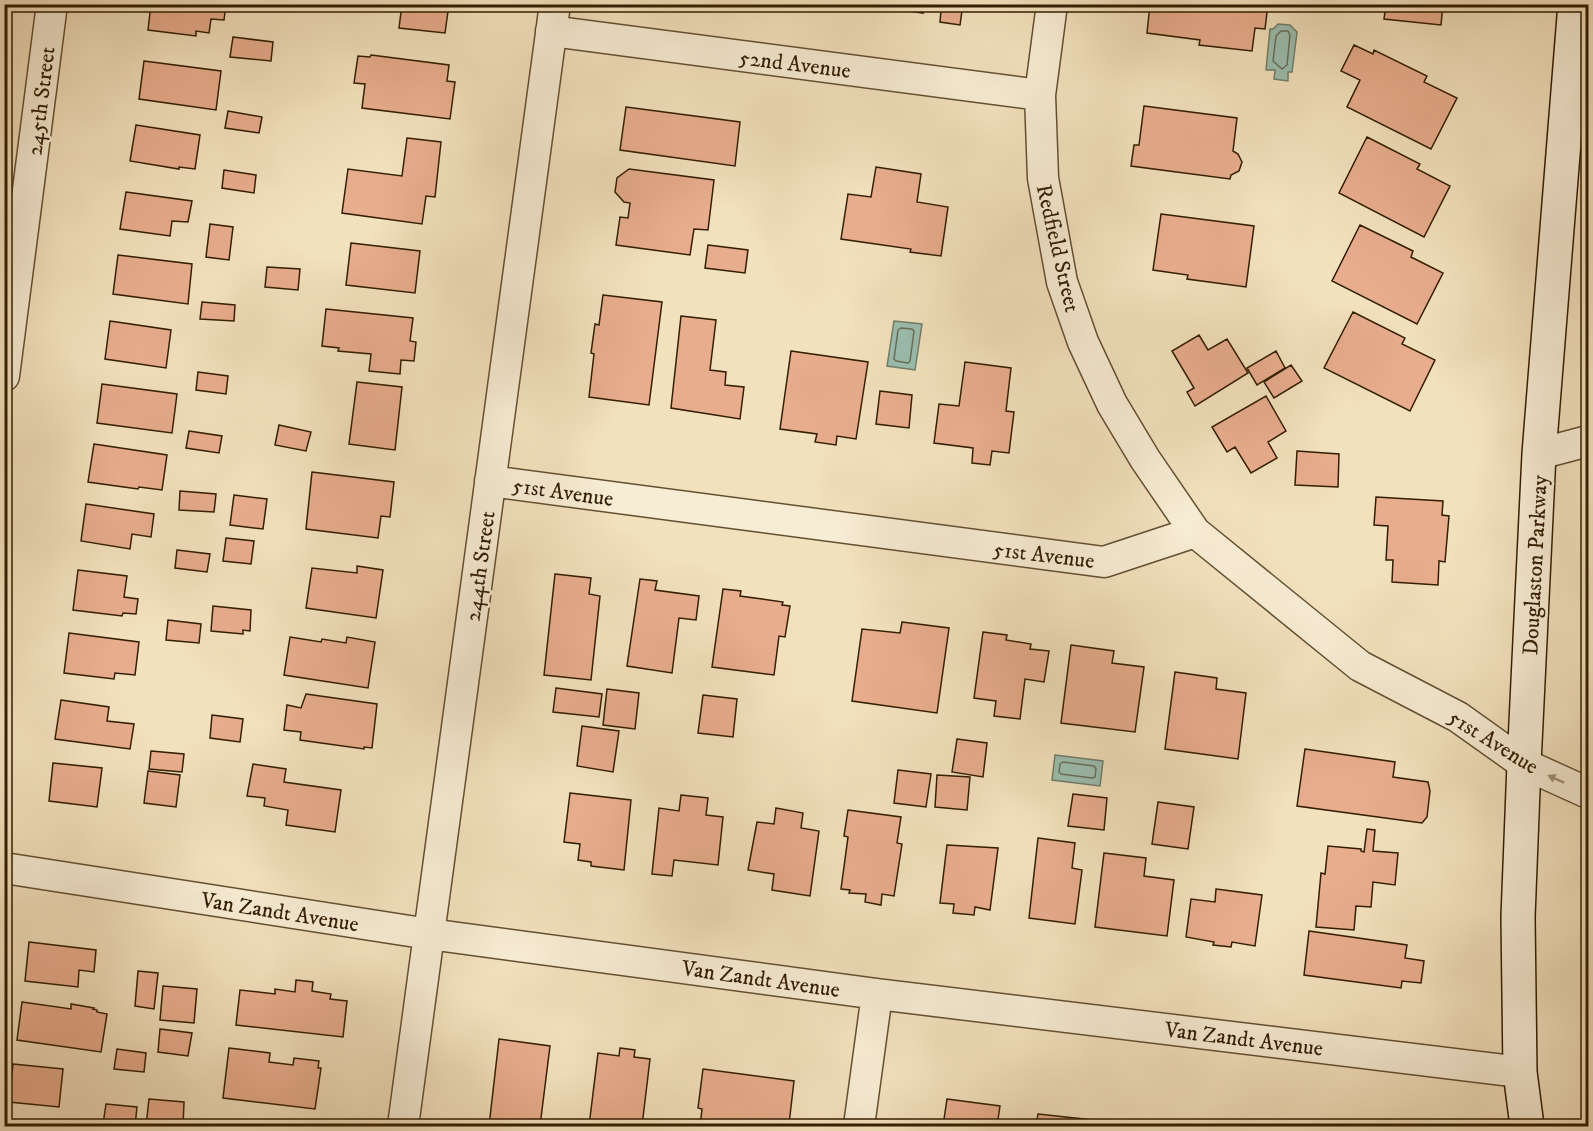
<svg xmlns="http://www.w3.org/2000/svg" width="1593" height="1131" viewBox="0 0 1593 1131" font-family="'IM FELL DW Pica',serif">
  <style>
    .water { fill: #9bbeb0; stroke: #717e6a; stroke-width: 1.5 }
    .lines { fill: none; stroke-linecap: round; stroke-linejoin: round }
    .shore { stroke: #676e58; stroke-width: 1.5 }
    .building { fill: #e8ad8d; stroke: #331e01; stroke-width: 1.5 }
    .street-casing { stroke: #634f30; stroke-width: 33 }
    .secondary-casing { stroke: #331e01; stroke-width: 36 }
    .street { stroke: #f7ecd4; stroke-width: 30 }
    .secondary { stroke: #f7ecd4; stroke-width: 33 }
    .oneway { fill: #9f8f75 }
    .labels { text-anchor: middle; stroke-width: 5; stroke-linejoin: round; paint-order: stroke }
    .street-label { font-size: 22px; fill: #331e01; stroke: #f7ecd4 }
  </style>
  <rect width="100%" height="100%" fill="#f2e1bd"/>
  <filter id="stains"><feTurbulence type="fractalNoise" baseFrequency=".00333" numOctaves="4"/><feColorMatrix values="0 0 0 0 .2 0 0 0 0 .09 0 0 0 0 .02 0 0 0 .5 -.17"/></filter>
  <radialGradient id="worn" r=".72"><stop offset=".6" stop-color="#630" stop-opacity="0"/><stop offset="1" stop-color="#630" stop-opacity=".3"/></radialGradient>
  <path class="water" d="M 1278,24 L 1290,25 L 1297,32 L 1292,72 L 1288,72 L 1288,81 L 1274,79 L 1275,70 L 1266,70 L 1270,29 L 1273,29 Z
    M 894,321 L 922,324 L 915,370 L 887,366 Z
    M 1055,755 L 1103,761 L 1100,786 L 1052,780 Z"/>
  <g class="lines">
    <path class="shore" d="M 1281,31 L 1288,31 L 1290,35 L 1287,65 L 1282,69 L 1273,61 L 1276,36 Z
      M 901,328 L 912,329 L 914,331 L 910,361 L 908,363 L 896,361 L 894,359 L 898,330 Z
      M 1063,762 L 1094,766 L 1096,769 L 1095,777 L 1092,778 L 1061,774 L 1059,772 L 1060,764 Z"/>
  </g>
  <path class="building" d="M 151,4 L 226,4 L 224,20 L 211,19 L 209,33 L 196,31 L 196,36 L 148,30 Z
    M 402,4 L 449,4 L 445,33 L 399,28 Z
    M 865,4 L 963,4 L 960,25 L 940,22 L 941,10 L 923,8 L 923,13 Z
    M 1150,4 L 1268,4 L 1265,29 L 1255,28 L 1252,51 L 1199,45 L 1200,40 L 1147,33 Z
    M 1386,4 L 1443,4 L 1441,25 L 1384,19 Z
    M 233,37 L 273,42 L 271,61 L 230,57 Z
    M 1354,45 L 1373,54 L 1374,50 L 1427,76 L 1424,82 L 1457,98 L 1431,149 L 1347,107 L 1360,80 L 1341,71 Z
    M 371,55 L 449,65 L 447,81 L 455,82 L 450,119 L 362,108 L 365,84 L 354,83 L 358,56 L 370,57 Z
    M 144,61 L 221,71 L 216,110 L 139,99 Z
    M 1144,106 L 1237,118 L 1233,151 L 1238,154 L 1242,162 L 1239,171 L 1231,175 L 1230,179 L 1131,166 L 1134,145 L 1139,145 Z
    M 626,107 L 740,122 L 735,166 L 620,150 Z
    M 228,111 L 262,117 L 259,133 L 225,128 Z
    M 136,125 L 200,135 L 195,169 L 179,167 L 179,169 L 130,161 Z
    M 1367,137 L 1420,164 L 1417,169 L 1450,186 L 1424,237 L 1339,193 Z
    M 407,138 L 441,142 L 435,197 L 426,196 L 422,224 L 342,213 L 348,169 L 402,176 Z
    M 876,167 L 921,174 L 917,202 L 948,207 L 941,256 L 910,252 L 911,249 L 841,239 L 848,194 L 871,197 Z
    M 629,169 L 714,180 L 708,230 L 694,229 L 690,255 L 616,245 L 620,217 L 628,218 L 630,203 L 624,202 L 615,192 L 617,178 Z
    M 224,170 L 256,175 L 254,193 L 222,188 Z
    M 126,192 L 192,201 L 188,222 L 172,221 L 170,236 L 120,229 Z
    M 1161,214 L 1254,226 L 1246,287 L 1187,279 L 1188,275 L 1153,270 Z
    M 210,224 L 233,227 L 229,260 L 206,257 Z
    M 1360,225 L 1413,251 L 1411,257 L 1443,273 L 1417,324 L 1332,281 Z
    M 351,243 L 420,251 L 415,293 L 346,285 Z
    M 708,245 L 748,250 L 745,273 L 705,268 Z
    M 118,255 L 192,264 L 188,304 L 113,294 Z
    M 267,267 L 300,269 L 298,290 L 265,287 Z
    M 603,295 L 662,302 L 649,405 L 589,397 L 594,354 L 591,353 L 595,324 L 599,325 Z
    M 202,302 L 235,305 L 234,321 L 200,319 Z
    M 326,309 L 413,318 L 410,341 L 416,342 L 414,361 L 401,360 L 400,374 L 369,371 L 371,354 L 338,351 L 339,348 L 322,346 Z
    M 1353,312 L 1405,338 L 1402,344 L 1435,360 L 1410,411 L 1324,368 Z
    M 681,316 L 716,320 L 710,370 L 726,372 L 725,385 L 744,387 L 740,419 L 671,408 Z
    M 110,321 L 171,330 L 166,368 L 105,359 Z
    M 1199,335 L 1208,350 L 1227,339 L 1248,373 L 1195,406 L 1187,392 L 1194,388 L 1172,351 Z
    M 791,351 L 868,362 L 856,439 L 837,436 L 836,445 L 815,442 L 817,434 L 780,429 Z
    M 1276,351 L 1285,368 L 1257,385 L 1247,368 Z
    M 965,362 L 1011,368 L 1006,411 L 1014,412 L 1009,453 L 992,451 L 990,465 L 972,463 L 973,448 L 934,443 L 939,404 L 959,406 Z
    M 1291,365 L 1302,381 L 1274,398 L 1264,382 Z
    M 198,372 L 228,376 L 226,394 L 196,390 Z
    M 357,382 L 402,387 L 395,450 L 349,444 Z
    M 102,384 L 177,394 L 172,433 L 97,423 Z
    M 880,391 L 912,395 L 909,428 L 876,424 Z
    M 1266,396 L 1286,431 L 1268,442 L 1277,458 L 1251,473 L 1235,447 L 1227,452 L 1212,427 Z
    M 279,425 L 311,432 L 306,451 L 275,445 Z
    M 189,431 L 222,436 L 219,453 L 186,448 Z
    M 94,444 L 167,455 L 162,490 L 139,487 L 138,489 L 88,482 Z
    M 1297,451 L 1339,454 L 1338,487 L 1295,485 Z
    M 312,472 L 394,482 L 390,517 L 381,516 L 378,538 L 306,529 Z
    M 180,491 L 216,494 L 214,512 L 179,510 Z
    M 234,495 L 267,499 L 263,529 L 230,525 Z
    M 1376,497 L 1443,501 L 1442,515 L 1449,516 L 1445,562 L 1439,561 L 1438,585 L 1392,582 L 1393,560 L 1386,560 L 1388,526 L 1374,525 Z
    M 86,504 L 154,514 L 151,537 L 132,534 L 130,549 L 81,541 Z
    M 226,538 L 254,541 L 251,564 L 223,561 Z
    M 177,550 L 210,554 L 207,572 L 175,568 Z
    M 357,566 L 383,570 L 376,618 L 306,608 L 312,568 L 357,573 Z
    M 78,570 L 127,576 L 124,597 L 138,599 L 136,614 L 123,613 L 122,616 L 73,610 Z
    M 555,574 L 591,578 L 589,594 L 600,596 L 591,680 L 544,675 Z
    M 640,579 L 657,581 L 655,590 L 699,596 L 696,620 L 679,618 L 672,673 L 627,666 Z
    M 723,589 L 741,591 L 740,596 L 783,602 L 782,605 L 790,606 L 785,637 L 779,636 L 774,675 L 712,667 Z
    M 213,606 L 251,610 L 250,631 L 243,630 L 243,634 L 211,631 Z
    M 168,620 L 201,624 L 199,643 L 166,640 Z
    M 902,622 L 949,628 L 937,713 L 852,701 L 862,629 L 900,633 Z
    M 983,632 L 1007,635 L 1006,640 L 1031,644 L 1030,649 L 1049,651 L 1044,682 L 1025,679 L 1020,719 L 994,716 L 996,701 L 974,698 Z
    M 69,633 L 139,642 L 135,675 L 115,673 L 114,679 L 64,673 Z
    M 290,637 L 321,642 L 322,639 L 346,643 L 347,637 L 375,642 L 368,688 L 284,675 Z
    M 1071,645 L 1114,651 L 1112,663 L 1144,667 L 1135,732 L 1061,723 Z
    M 1175,672 L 1217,678 L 1216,689 L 1246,693 L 1238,759 L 1165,749 Z
    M 556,688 L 602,694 L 599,717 L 553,712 Z
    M 607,689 L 639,693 L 635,729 L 603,725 Z
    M 306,694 L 377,704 L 372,748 L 364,747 L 364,749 L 300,740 L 301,732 L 284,730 L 287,705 L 301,708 Z
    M 703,695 L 737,699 L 733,737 L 698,733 Z
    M 61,700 L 109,707 L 107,721 L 134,724 L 130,749 L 55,739 Z
    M 212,715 L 243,719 L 240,742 L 210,738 Z
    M 582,726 L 619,731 L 613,772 L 577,766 Z
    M 957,739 L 987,743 L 983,777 L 952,772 Z
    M 1305,749 L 1395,762 L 1393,777 L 1428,782 L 1430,791 L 1427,817 L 1422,823 L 1297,806 Z
    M 151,751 L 184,754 L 182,772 L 149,769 Z
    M 53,763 L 102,768 L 97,807 L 49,801 Z
    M 253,764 L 286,769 L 284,782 L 341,790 L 335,832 L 286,825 L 288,810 L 264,806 L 265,798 L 247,796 Z
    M 898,770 L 931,774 L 926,807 L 894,803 Z
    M 148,771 L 180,775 L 176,807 L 144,803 Z
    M 937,775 L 970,777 L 967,810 L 935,807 Z
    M 570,793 L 631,800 L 624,870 L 591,866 L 591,862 L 578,860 L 580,844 L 564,842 Z
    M 1073,794 L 1107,798 L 1104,830 L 1068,826 Z
    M 681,795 L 708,798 L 706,815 L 723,817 L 718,865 L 674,860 L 672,876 L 652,874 L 659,808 L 679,811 Z
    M 1158,802 L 1194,807 L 1188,849 L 1152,844 Z
    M 776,808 L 803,813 L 801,828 L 819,831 L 810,896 L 772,890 L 774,874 L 748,870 L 757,822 L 774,824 Z
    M 848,810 L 901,817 L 897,843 L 902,844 L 894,896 L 882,894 L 881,905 L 865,902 L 866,894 L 849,893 L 850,890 L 841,889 L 848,837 L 844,836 Z
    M 1367,829 L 1375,830 L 1373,851 L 1398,853 L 1395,885 L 1373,882 L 1371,907 L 1356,906 L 1354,930 L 1316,927 L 1321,873 L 1325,874 L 1328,846 L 1361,849 L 1361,851 L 1364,852 Z
    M 1038,838 L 1075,843 L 1072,868 L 1082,870 L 1075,924 L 1029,918 Z
    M 947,845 L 998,848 L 990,910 L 975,907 L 974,915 L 953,913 L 954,904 L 940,903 Z
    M 1104,853 L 1146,858 L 1144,876 L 1174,880 L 1167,936 L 1095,927 Z
    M 1216,889 L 1262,895 L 1255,946 L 1232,942 L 1231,947 L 1213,945 L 1214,942 L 1186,937 L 1191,899 L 1215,902 Z
    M 1309,931 L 1407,945 L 1405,958 L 1424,961 L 1421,983 L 1402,981 L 1401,988 L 1304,975 Z
    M 29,942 L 96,950 L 94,972 L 79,970 L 78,987 L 25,981 Z
    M 138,971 L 158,973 L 154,1009 L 135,1006 Z
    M 296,980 L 313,982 L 312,991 L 331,994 L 330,999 L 347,1001 L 343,1037 L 236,1025 L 240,990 L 275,994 L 275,989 L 295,992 Z
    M 163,986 L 197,989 L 194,1023 L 160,1020 Z
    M 22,1002 L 71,1009 L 71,1004 L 94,1008 L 93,1009 L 97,1010 L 97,1012 L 107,1014 L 101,1052 L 17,1040 Z
    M 160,1029 L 192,1033 L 188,1056 L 158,1052 Z
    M 499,1039 L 550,1046 L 540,1126 L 489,1126 Z
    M 229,1048 L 270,1053 L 269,1062 L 293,1065 L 294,1058 L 319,1061 L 318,1068 L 321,1068 L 315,1109 L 223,1098 Z
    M 620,1048 L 635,1050 L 634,1057 L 650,1059 L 642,1126 L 589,1126 L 598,1053 L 619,1056 Z
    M 117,1049 L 146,1053 L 144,1072 L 114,1069 Z
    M 13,1064 L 63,1069 L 59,1107 L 9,1102 Z
    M 703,1069 L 794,1081 L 789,1124 L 766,1121 L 765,1126 L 760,1126 L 717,1121 L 717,1126 L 700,1126 L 702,1109 L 698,1108 Z
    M 149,1099 L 184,1102 L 183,1126 L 146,1126 Z
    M 947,1099 L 1000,1106 L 997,1126 L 943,1126 Z
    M 106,1104 L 137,1107 L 135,1126 L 103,1124 Z
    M 1038,1114 L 1093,1120 L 1092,1126 L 1036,1126 Z
    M 7,1122 L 46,1126 L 6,1126 Z
    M 1132,1124 L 1159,1126 L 1132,1126 Z"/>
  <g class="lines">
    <g class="street-casing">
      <path id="street" d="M 1052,4 L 1040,95 L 1043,178 L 1062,282 L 1083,342 L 1112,404 L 1145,459 L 1195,532
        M 551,31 L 1040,95
        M 4,376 L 52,4
        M 1539,454 L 1588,441
        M 490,481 L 1104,562 L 1195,532 L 1360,666 L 1458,717 L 1524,764 L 1588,793
        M 4,868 L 429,934 L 877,994 L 1520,1072
        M 403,1126 L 555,4
        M 859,1126 L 877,994"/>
    </g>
    <g class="secondary-casing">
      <path id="secondary" d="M 1527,1126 L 1520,1072 L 1518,917 L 1524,764 L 1539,454 L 1575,4"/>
    </g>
    <use href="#street" class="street"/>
    <use href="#secondary" class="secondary"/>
  </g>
  <defs><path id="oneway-solid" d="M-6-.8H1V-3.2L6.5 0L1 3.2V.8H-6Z" transform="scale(1.5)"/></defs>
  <use class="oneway" href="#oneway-solid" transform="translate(1556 779) rotate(-156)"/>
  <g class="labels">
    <g class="street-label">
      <text transform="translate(795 63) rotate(7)" y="8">52nd Avenue</text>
      <text transform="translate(40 101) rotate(-83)" y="8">245th Street</text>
      <text transform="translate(1059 248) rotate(77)" y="8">Redfield Street</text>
      <text transform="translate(563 491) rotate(8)" y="8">51st Avenue</text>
      <text transform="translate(1044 554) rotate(7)" y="8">51st Avenue</text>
      <text transform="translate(1534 565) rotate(-87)" y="8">Douglaston Parkway</text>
      <text transform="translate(479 566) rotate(-82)" y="8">244th Street</text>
      <text transform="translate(1494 741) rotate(32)" y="8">51st Avenue</text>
      <text transform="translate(280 911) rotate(9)" y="8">Van Zandt Avenue</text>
      <text transform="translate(761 978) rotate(8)" y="8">Van Zandt Avenue</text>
      <text transform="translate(1244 1038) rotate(7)" y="8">Van Zandt Avenue</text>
    </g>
  </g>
  <rect width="1593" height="1131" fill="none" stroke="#f2e1bd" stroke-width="24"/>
  <rect x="6" y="6" width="1581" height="1119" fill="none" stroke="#331e01" stroke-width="3"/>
  <rect x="12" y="12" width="1569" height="1107" fill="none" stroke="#331e01" stroke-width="1.5"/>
  <rect width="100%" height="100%" filter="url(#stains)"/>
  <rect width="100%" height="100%" fill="url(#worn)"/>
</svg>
